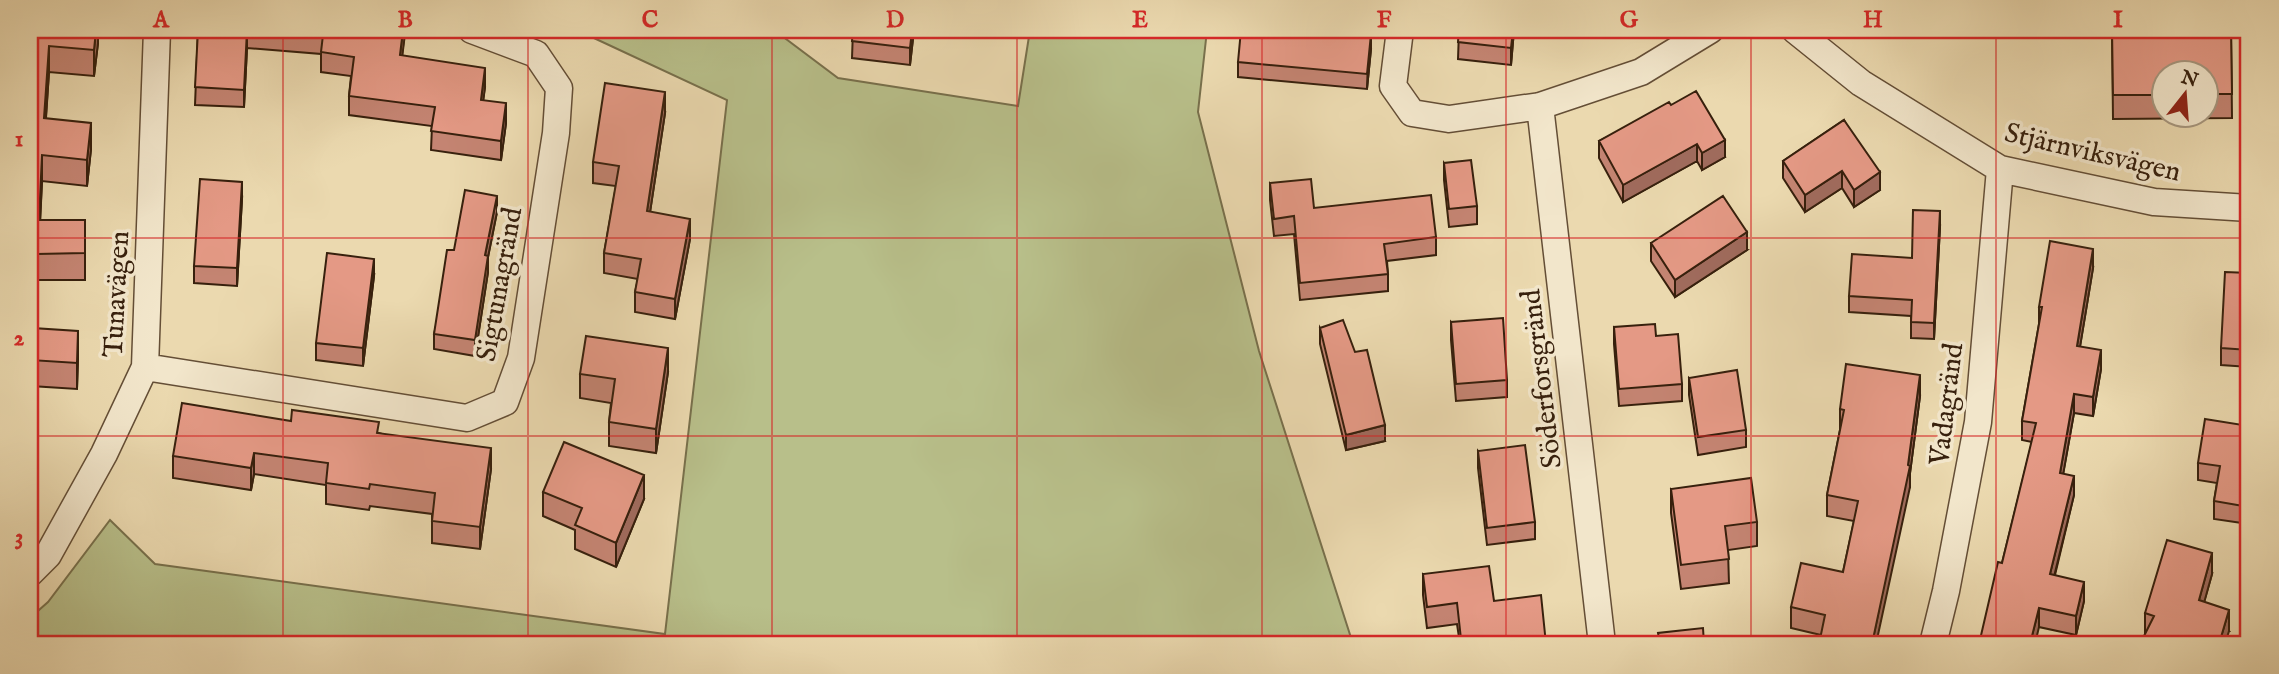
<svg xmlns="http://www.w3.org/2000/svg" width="2279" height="674" viewBox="0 0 2279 674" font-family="'IM FELL English',serif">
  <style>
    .green { fill: #b8bf8a; stroke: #78704c; stroke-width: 2 }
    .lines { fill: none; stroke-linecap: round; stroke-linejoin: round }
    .street-casing { stroke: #644e36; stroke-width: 29 }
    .street { stroke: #f2e6cb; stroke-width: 26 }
    .wall { fill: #c48472; stroke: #37200d; stroke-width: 2; fill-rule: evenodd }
    .shaded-wall { fill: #a06b5d; stroke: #37200d; stroke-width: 2 }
    .building { fill: #e49985; stroke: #37200d; stroke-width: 2 }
    .grid { fill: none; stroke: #d62828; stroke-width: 2; stroke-opacity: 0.55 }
    .labels { text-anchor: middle; stroke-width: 7; stroke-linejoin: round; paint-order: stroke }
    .street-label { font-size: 28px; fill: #37200d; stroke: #f2e6cb }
    .neatline { fill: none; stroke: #d62828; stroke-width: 2.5 }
    .grid-label { font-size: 23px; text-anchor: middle; font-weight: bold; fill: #d62828 }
  </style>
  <rect width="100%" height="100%" fill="#ebd9af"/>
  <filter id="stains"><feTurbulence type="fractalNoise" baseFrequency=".00286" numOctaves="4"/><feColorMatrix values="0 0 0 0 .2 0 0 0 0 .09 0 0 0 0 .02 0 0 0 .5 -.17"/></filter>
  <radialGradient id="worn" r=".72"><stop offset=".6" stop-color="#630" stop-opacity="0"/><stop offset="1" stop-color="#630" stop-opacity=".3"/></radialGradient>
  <path class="green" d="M 581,30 L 774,30 L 838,78 L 1018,106 L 1030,30 L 1207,30 L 1198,112 L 1259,351 L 1353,644 L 30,644 L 30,618 L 48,602 L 110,520 L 155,564 L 665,634 L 727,100 L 581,32 Z"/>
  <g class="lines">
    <g class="street-casing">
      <path id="street" d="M 1400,30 L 1393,86 L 1412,113 L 1449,119 L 1540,106 L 1641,72 L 1710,30
        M 1795,30 L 1861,83 L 2000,169 L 2154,202 L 2249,208
        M 1540,106 L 1602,644
        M 145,367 L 467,418 L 505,402 L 521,358 L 556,133 L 559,88 L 536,54 L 472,30
        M 30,573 L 48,555 L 104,454 L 145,367 L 157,30
        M 1933,644 L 1946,591 L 1978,422 L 2000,169"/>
    </g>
    <use href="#street" class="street"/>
  </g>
  <path class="wall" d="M 30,30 L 98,30 L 98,43 L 94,76 L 49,72 L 46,118 L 91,149 L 87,186 L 42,181 L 40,220 L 85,220 L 85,280 L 37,280 L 34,328 L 78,357 L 77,389 L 31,386 Z
    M 198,30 L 405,30 L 402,56 L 485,87 L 483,100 L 506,123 L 501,160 L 431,150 L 432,126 L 349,115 L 349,96 L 351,76 L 321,72 L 321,54 L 247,48 L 244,107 L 195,105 Z
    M 853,30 L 914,30 L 910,65 L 852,58 Z
    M 1459,30 L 1514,30 L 1511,65 L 1458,59 Z
    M 2112,30 L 2231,30 L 2232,118 L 2113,119 ZM 2164,74 L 2206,74 L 2206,116 L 2164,116 Z
    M 1371,49 L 1367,89 L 1238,77 L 1238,62 Z
    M 1671,105 L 1725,157 L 1702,170 L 1697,161 L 1623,202 L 1599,158 L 1599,141 Z
    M 665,113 L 650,212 L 690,239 L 675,319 L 635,312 L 635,292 L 638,279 L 604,273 L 604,253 L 616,186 L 593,183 L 593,162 Z
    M 1844,120 L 1880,190 L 1854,207 L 1842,188 L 1805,212 L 1783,178 L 1783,161 Z
    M 1444,163 L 1477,206 L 1477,224 L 1449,227 L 1444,180 Z
    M 1270,183 L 1314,208 L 1436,237 L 1436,255 L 1387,261 L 1388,274 L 1388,291 L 1300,300 L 1294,234 L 1274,236 L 1270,200 Z
    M 242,199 L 237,286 L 194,283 L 194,266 Z
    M 497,212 L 488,257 L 488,272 L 475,356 L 434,349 L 434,334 L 454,250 Z
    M 1940,227 L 1934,339 L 1911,338 L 1911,316 L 1849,312 L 1849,296 L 1912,258 Z
    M 1651,243 L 1747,250 L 1675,297 L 1651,261 Z
    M 2093,268 L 2080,346 L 2101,369 L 2093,416 L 2074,413 L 2063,474 L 2074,495 L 2055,575 L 2084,601 L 2076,635 L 2039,627 L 2002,563 L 2032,442 L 2022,440 L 2022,421 L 2039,324 L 2039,307 Z
    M 2249,273 L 2249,367 L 2221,365 L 2221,348 Z
    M 374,276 L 363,366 L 316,360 L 316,343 Z
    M 1451,322 L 1507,380 L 1507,397 L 1456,401 L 1451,340 Z
    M 1614,327 L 1656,336 L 1682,384 L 1682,401 L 1619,406 L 1614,344 Z
    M 1320,328 L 1385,441 L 1346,450 L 1320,344 Z
    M 668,372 L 656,453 L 609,446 L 609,422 L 611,403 L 580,398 L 580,374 Z
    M 1689,378 L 1746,430 L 1746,447 L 1698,455 L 1689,395 Z
    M 1920,396 L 1910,473 L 1910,487 L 1821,635 L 1791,628 L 1791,607 L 1843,572 L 1854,521 L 1827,516 L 1827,495 L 1840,430 L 1840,409 Z
    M 291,421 L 379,433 L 491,469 L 480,549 L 432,543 L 432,514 L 370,506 L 369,510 L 326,504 L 326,485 L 254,474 L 251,490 L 173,478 L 173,456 Z
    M 2249,426 L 2249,524 L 2214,519 L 2214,501 L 2217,483 L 2198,480 L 2198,463 Z
    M 1478,451 L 1535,522 L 1535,539 L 1487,545 L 1478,468 Z
    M 1671,489 L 1757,522 L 1757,546 L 1728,550 L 1729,583 L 1681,589 L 1671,513 Z
    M 543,492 L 644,499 L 616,567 L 575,549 L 575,530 L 543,516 Z
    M 1423,574 L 1494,601 L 1546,644 L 1460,644 L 1457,624 L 1427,628 L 1423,595 Z
    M 2212,574 L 2204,602 L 2229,631 L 2145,634 L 2145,613 Z"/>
  <path class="shaded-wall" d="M 96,30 L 98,30 L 98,43 L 94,76 L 94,50 Z
    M 403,30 L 405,30 L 405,34 L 400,74 L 400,55 Z
    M 912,30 L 914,30 L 910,65 L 910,48 Z
    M 1369,30 L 1371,30 L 1371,49 L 1367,89 Z
    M 1513,30 L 1514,30 L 1511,65 L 1511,48 Z
    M 247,31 L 247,48 L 244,107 L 244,90 Z
    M 49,46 L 49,72 L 44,144 L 44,118 Z
    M 485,68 L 485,87 L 481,119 L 481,100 Z
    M 665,92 L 665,113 L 647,232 L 647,211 Z
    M 506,103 L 506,123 L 501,160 L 501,141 Z
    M 91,123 L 91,149 L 87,186 L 87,160 Z
    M 1725,140 L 1725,157 L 1702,170 L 1702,153 Z
    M 1697,144 L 1697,161 L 1623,202 L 1623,185 Z
    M 42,155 L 42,181 L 39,247 L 39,220 Z
    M 1842,171 L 1842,188 L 1805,212 L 1805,195 Z
    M 1880,172 L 1880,190 L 1854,207 L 1854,190 Z
    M 242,182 L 242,199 L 237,286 L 237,268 Z
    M 497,196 L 497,212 L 488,257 L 488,272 L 475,356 L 475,340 L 485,255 Z
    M 1940,211 L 1940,227 L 1934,339 L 1934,323 Z
    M 690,219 L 690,239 L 675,319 L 675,299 Z
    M 1747,232 L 1747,250 L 1675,297 L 1675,280 Z
    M 2093,249 L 2093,268 L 2077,365 L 2077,346 Z
    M 37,254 L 37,280 L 33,355 L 33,328 Z
    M 374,259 L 374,276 L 363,366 L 363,348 Z
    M 78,331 L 78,357 L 77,389 L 77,363 Z
    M 668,348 L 668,372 L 656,453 L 656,429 Z
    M 2101,350 L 2101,369 L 2093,416 L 2093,397 Z
    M 31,360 L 31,386 L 30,407 L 30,381 Z
    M 1920,375 L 1920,396 L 1910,473 L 1910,487 L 1876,644 L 1872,644 L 1908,465 Z
    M 2074,394 L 2074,413 L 2060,492 L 2060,473 Z
    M 1385,425 L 1385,441 L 1346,450 L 1346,435 Z
    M 491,448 L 491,469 L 480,549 L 480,527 Z
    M 254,453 L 254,474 L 251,490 L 251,468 Z
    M 644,475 L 644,499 L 616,567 L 616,543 Z
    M 2074,476 L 2074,495 L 2050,593 L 2050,574 Z
    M 2212,553 L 2212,574 L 2199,621 L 2199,600 Z
    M 2084,582 L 2084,601 L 2076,635 L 2076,616 Z
    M 2039,608 L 2039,627 L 2035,644 L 2030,644 Z
    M 2229,610 L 2229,631 L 2225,644 L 2219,644 Z"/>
  <path class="building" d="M 30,30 L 96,30 L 94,50 L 49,46 L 44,118 L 91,123 L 87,160 L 42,155 L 39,220 L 85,220 L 85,253 L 37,254 L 33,328 L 78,331 L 77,363 L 31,360 L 30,381 Z
    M 198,30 L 247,30 L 244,90 L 195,87 Z
    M 260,30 L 403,30 L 400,55 L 485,68 L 481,100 L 506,103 L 501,141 L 431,131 L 435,107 L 349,96 L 354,57 L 321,52 L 323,35 Z
    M 853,30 L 912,30 L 910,48 L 852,41 Z
    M 1241,30 L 1369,30 L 1369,34 L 1371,34 L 1367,74 L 1238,62 Z
    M 1459,30 L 1513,30 L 1511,48 L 1458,42 Z
    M 2112,30 L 2231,30 L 2232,94 L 2206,94 L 2206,74 L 2164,74 L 2164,95 L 2113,95 Z
    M 605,83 L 665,92 L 647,211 L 690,219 L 675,299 L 635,292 L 641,259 L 604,253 L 619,166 L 593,162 Z
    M 1696,91 L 1725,140 L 1702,153 L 1697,144 L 1623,185 L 1599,141 L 1669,102 L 1671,105 Z
    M 1844,120 L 1880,172 L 1854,190 L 1842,171 L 1805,195 L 1783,161 Z
    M 1471,160 L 1477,206 L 1449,209 L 1444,163 Z
    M 200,179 L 242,182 L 237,268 L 194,266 Z
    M 1311,179 L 1314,208 L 1431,195 L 1436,237 L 1384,244 L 1388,274 L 1300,283 L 1294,216 L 1274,219 L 1270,183 Z
    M 465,190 L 497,196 L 485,255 L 488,256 L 475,340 L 434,334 L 447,250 L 454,250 Z
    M 1723,196 L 1747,232 L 1675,280 L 1651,243 Z
    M 1913,210 L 1940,211 L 1934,323 L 1911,322 L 1912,300 L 1849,296 L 1852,254 L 1912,258 Z
    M 2050,241 L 2093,249 L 2077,346 L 2101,350 L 2093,397 L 2074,394 L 2060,473 L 2074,476 L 2050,574 L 2084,582 L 2076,616 L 2039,608 L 2030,644 L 1979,644 L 1998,562 L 2002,563 L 2036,423 L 2022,421 L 2042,307 L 2039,307 Z
    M 327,253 L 374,259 L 363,348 L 316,343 Z
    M 2225,272 L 2249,273 L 2249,350 L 2221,348 Z
    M 1503,318 L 1507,380 L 1456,384 L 1451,322 Z
    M 1343,320 L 1355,352 L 1367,350 L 1385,425 L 1346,435 L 1320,328 Z
    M 1655,324 L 1656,336 L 1678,334 L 1682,384 L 1619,389 L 1614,327 Z
    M 586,336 L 668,348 L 656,429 L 609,422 L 615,379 L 580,374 Z
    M 1846,364 L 1920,375 L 1908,465 L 1910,466 L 1872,644 L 1819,644 L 1825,615 L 1791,607 L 1801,563 L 1843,572 L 1858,501 L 1827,495 L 1844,410 L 1840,409 Z
    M 1737,370 L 1746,430 L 1698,437 L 1689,378 Z
    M 182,403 L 291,421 L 292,410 L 379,422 L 377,433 L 491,448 L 480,527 L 432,521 L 435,493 L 370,484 L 369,489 L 326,483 L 328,463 L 254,453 L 251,468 L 173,456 Z
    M 2205,419 L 2249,426 L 2249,507 L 2214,501 L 2220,466 L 2198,463 Z
    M 564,442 L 644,475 L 616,543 L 575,525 L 582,508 L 543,492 Z
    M 1525,445 L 1535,522 L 1487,528 L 1478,451 Z
    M 1751,478 L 1757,522 L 1725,526 L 1729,559 L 1681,565 L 1671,489 Z
    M 2167,540 L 2212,553 L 2199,600 L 2229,610 L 2219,644 L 2140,644 L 2154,616 L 2145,613 Z
    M 1489,566 L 1494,601 L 1541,595 L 1546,644 L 1480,644 L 1479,637 L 1461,639 L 1457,603 L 1427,607 L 1423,574 Z
    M 1703,628 L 1704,644 L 1660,644 L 1658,633 Z"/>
  <path class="grid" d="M 283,30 L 283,644M 528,30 L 528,644M 772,30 L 772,644M 1017,30 L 1017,644M 1262,30 L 1262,644M 1506,30 L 1506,644M 1751,30 L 1751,644M 1996,30 L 1996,644M 30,238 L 2249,238M 30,436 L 2249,436"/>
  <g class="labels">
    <g class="street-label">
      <text transform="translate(2093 151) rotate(13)" y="10">Stjärnviksvägen</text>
      <text transform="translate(498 284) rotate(-80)" y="10">Sigtunagränd</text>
      <text transform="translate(115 294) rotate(-87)" y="10">Tunavägen</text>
      <text transform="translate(1540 379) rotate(-97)" y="10">Söderforsgränd</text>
      <text transform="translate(1945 404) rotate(-83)" y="10">Vadagränd</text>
    </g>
  </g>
  <rect width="2279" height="674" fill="none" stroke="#ebd9af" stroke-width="77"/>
  <g transform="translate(2185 94) rotate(17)"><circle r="33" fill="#f2e6cb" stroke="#a7977f" stroke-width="2"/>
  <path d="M0-5L12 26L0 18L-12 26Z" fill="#8f2418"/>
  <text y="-10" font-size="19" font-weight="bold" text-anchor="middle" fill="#37200d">N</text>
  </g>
  <rect x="38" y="38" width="2202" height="598" class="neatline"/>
  <g class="grid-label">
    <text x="161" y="27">A</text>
    <text x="405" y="27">B</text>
    <text x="650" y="27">C</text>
    <text x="895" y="27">D</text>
    <text x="1140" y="27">E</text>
    <text x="1384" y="27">F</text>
    <text x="1629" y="27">G</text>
    <text x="1873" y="27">H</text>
    <text x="2118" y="27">I</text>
    <text x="19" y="146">1</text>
    <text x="19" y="345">2</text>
    <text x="19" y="544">3</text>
  </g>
  <rect width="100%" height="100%" filter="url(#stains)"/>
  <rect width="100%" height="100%" fill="url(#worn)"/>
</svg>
